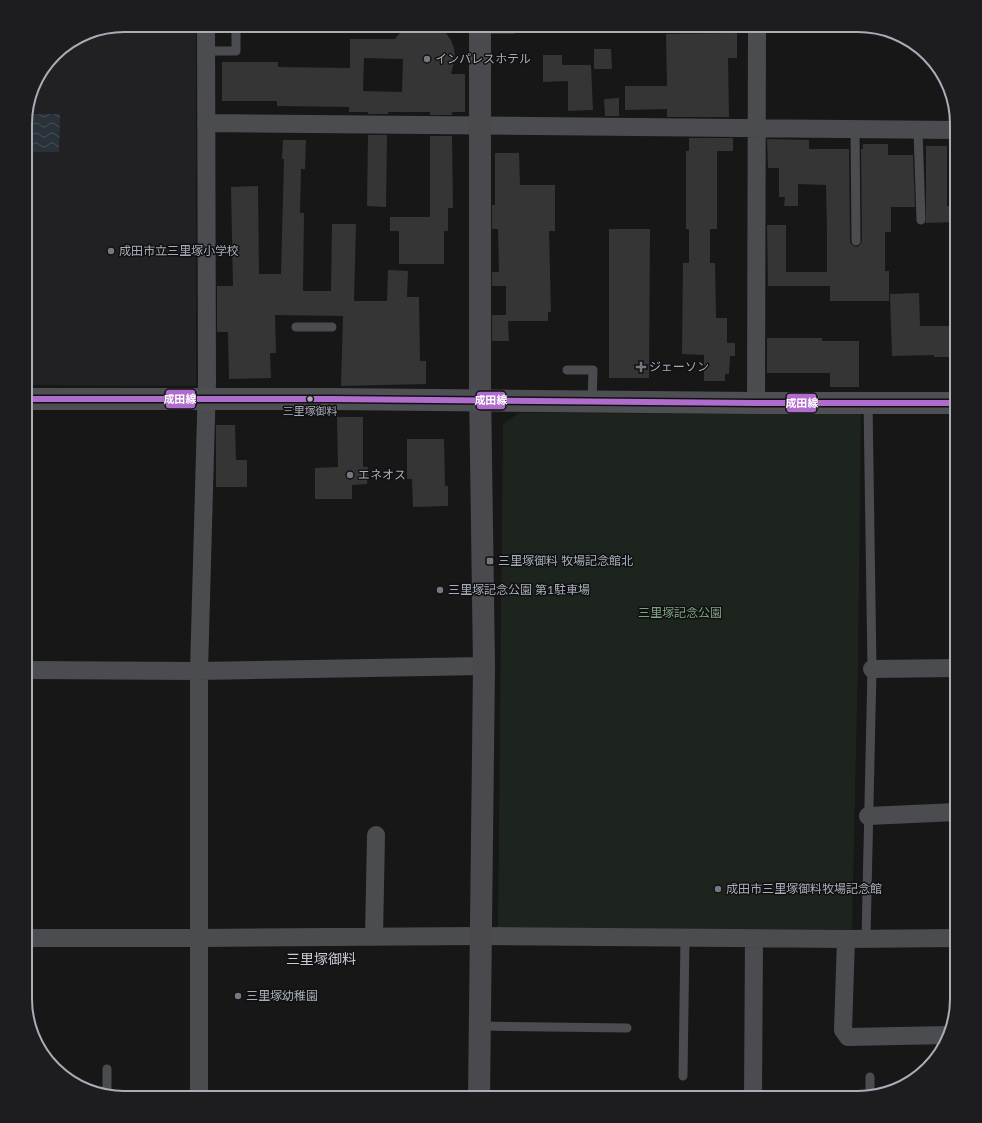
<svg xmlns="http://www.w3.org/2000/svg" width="982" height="1123" viewBox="0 0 982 1123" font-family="Lato,'Noto Sans JP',sans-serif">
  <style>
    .built { fill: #212123 }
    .park { fill: #1d241e }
    .water { fill: url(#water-waves) }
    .building { fill: #353536; fill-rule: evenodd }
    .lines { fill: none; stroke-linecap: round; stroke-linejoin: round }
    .lane { stroke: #4b4c50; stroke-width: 9 }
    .street { stroke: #4b4c50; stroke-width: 18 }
    .secondary { stroke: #4a4a4e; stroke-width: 22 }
    .primary { stroke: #4d4f52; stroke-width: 22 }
    .bus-1-casing { stroke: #111113; stroke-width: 9 }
    .bus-1 { stroke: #b06ccc; stroke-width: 6 }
    .poi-dot { fill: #757880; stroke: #111113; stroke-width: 1.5 }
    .bus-dot { fill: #a8adb8; stroke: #111113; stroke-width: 1.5 }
    .labels { text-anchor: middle; stroke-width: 3; stroke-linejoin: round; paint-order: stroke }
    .bus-label { font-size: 11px; fill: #a8adb8; stroke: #111113 }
    .poi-label { font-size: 12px; fill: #a8adb8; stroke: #111113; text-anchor: start }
    .park-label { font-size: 12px; fill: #7fa381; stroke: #111113 }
    .quarter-label { font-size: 14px; fill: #c9ccd4; stroke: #111113 }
    .rim { fill: none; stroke: #a8adb8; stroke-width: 2 }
    .line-badge { stroke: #111113; stroke-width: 1.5 }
    .badge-label { font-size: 11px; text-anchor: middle; font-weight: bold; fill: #fff }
  </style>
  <defs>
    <pattern id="water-waves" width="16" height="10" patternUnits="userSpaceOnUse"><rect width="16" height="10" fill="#2a3239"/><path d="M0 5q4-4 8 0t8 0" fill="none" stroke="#464d54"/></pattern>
  </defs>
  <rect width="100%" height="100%" fill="#171717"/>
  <path class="built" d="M 99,30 L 196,31 L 196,386 L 25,385 L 25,117 L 35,80 L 58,50 L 86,32 Z"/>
  <path class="park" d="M 519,413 L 861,414 L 858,659 L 852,930 L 498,929 L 503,424 Z"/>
  <path class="water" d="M 26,114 L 60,114 L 59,152 L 25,152 Z"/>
  <path class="building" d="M 410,25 L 434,25 L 445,32 L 451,40 L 454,48 L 455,58 L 451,74 L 465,74 L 465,112 L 452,112 L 452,115 L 430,115 L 430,112 L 388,112 L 388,114 L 368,114 L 368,112 L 349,112 L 349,107 L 277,106 L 277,101 L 222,101 L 222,62 L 278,62 L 278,67 L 350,68 L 350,39 L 395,39 L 403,29 ZM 364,58 L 403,59 L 402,92 L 363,91 Z
    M 737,33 L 737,58 L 728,58 L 729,117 L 667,117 L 667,109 L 625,110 L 625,86 L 667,86 L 666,34 Z
    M 594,49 L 611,49 L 612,69 L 594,69 Z
    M 543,55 L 562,55 L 562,65 L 591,65 L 593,110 L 568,111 L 568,81 L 543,82 Z
    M 619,98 L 619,116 L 605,116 L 604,99 Z
    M 368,135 L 387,135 L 386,207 L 367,206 Z
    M 430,136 L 452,136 L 453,208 L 448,208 L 448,231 L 444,231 L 444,264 L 399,264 L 399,231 L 390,231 L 390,217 L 430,217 Z
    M 689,138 L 733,138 L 733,151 L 717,151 L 717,229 L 710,229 L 710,263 L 715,263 L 716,318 L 727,318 L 727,343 L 735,343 L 735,356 L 730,356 L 729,374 L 725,374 L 725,381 L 704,381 L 704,355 L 682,354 L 683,263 L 689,263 L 689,229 L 686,229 L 686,151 L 689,151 Z
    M 767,139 L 809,140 L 809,149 L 849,149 L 850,241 L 851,244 L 856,247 L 859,246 L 862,241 L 861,149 L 863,149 L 863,144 L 888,144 L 888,155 L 913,155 L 915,207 L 891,207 L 891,232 L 885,232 L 885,271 L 889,271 L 889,301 L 830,301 L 830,286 L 768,286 L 767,225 L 786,225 L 786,272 L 827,272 L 827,231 L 826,185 L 798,184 L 798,206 L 784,206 L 785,197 L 779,197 L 779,168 L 768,168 Z
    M 283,140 L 306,140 L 305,169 L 301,169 L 300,213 L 304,213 L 303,291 L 331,291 L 332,224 L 356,224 L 354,301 L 387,301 L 388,270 L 408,271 L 407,297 L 419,297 L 420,361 L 426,361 L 426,384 L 341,386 L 343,316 L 275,315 L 276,353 L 270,353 L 271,378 L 229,379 L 228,332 L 217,332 L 217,286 L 233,286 L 231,187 L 258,186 L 259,274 L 281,274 L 284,159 L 282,159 Z
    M 926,146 L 947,146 L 947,206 L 957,206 L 957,222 L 926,223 Z
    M 495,153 L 519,153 L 520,185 L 555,185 L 555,231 L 549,231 L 551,312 L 548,312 L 548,321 L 508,321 L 509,341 L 492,341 L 492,315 L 506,315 L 506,286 L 492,286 L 492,272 L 499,272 L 498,229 L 492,229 L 492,205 L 495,205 Z
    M 609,229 L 650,229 L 649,378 L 609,378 Z
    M 919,293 L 920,326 L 955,326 L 955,357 L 934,357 L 934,355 L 892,356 L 890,294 Z
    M 767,338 L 822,338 L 822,341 L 859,341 L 859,387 L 830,387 L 830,373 L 767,373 Z
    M 337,417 L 363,417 L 363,467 L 368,467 L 367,484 L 352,485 L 352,499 L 315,499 L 315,468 L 338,467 Z
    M 216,425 L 235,425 L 236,460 L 247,460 L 247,487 L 216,487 Z
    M 407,439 L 444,439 L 445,486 L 448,486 L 448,506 L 413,507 L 412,479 L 407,479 Z"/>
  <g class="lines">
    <path class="lane" d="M 480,29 L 513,29 L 513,25
      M 207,51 L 236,51 L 236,25
      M 855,129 L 856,241
      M 918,130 L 921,220
      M 296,327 L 332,327
      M 567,370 L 593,370 L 592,402
      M 866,938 L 872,669 L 868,402
      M 479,1026 L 627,1028
      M 683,1076 L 685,938
      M 107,1094 L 107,1069
      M 870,1096 L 870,1077"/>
    <path class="street" d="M 206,123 L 957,130
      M 756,403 L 757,25
      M 872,669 L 957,668
      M 25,670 L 199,671 L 484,666
      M 868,816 L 957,812
      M 374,937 L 376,835
      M 25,938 L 199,938 L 481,936 L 846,939 L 957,938
      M 846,939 L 843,1030 L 848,1037 L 949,1035
      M 199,1098 L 199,671 L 207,381 L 206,25
      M 753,1098 L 754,938"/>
    <path class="secondary" d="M 479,1098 L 484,666 L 480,388 L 480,25"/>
    <path class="primary" d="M 25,399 L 331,399 L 756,403 L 957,403"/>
    <g class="bus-1-casing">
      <path id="bus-1" d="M 25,399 L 331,399 L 756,403 L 957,403"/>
    </g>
    <use href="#bus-1" class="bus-1"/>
  </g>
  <g class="poi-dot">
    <circle cx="427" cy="59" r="4"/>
    <circle cx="111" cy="251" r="4"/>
    <path d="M639 361h4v4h4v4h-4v4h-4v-4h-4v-4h4z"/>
    <circle cx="350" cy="475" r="4"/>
    <rect x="486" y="557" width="8" height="8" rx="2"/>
    <circle cx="440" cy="590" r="4"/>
    <circle cx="718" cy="889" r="4"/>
    <circle cx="238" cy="996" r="4"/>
  </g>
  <circle class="bus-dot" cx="310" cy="399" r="3.5"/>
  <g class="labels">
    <g class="bus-label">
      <text x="310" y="415">三里塚御料</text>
    </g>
    <g class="poi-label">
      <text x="435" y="63">インパレスホテル</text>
      <text x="119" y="255">成田市立三里塚小学校</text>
      <text x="649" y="371">ジェーソン</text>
      <text x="358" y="479">エネオス</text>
      <text x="498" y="565">三里塚御料 牧場記念館北</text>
      <text x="448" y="594">三里塚記念公園 第1駐車場</text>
      <text x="726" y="893">成田市三里塚御料牧場記念館</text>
      <text x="246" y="1000">三里塚幼稚園</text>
    </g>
    <g class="park-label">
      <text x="680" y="617">三里塚記念公園</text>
    </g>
    <g class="quarter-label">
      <text x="321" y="964">三里塚御料</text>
    </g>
  </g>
  <path d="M0 0H982V1123H0ZM124 32H858A92 92 0 0 1 950 124V999A92 92 0 0 1 858 1091H124A92 92 0 0 1 32 999V124A92 92 0 0 1 124 32Z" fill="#1d1d20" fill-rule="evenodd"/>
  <path class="rim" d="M124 32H858A92 92 0 0 1 950 124V999A92 92 0 0 1 858 1091H124A92 92 0 0 1 32 999V124A92 92 0 0 1 124 32Z"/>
  <g class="line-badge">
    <rect x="165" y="389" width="31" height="20" rx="4" fill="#b06ccc"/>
    <rect x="476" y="391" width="30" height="19" rx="4" fill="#b06ccc"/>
    <rect x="786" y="393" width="31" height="20" rx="4" fill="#b06ccc"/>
  </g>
  <g class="badge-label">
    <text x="180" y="403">成田線</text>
    <text x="491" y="404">成田線</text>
    <text x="802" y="407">成田線</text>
  </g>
</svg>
